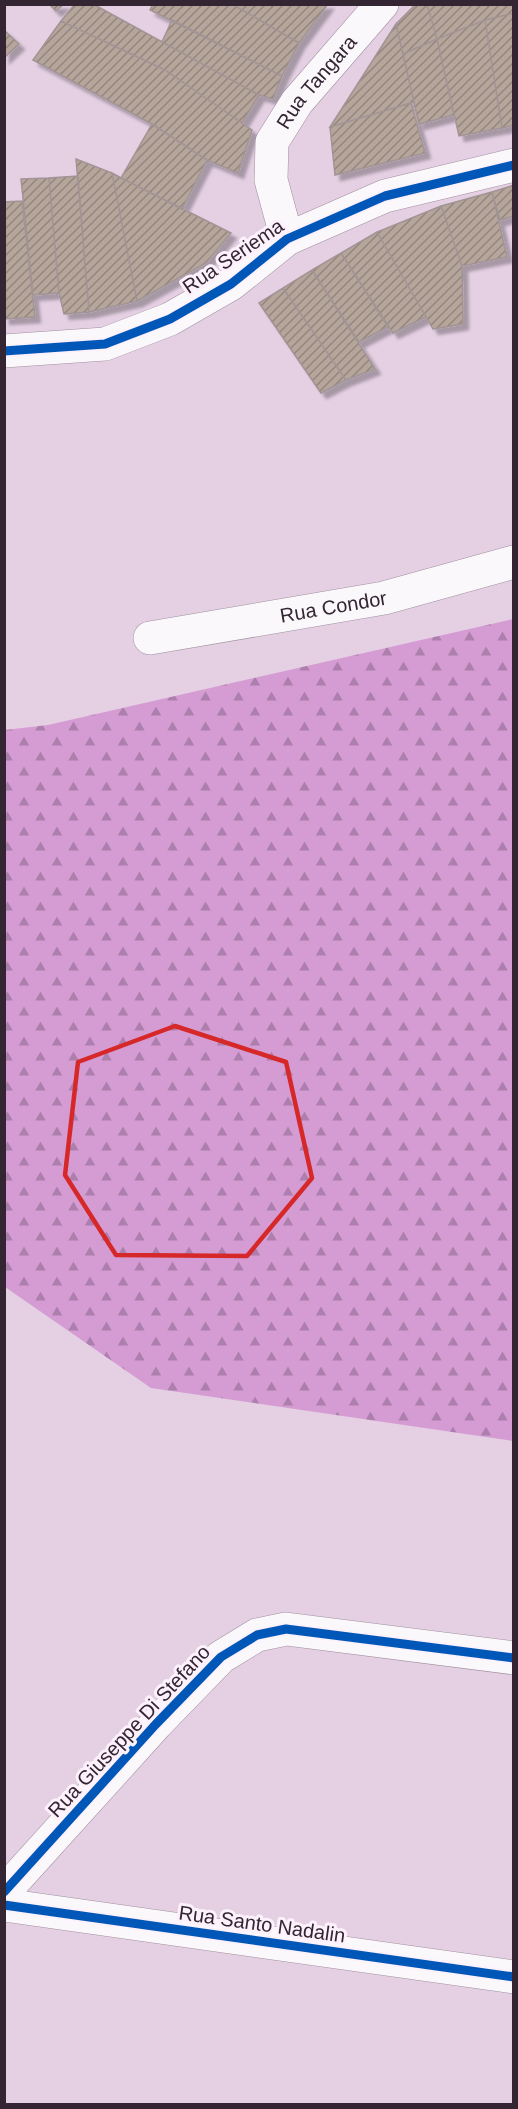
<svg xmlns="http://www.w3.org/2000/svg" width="518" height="2109" viewBox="0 0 518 2109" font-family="Arial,sans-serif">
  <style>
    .forest { fill: url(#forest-firs) }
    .building { fill: url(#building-hatch); stroke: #a19495; stroke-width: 1.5; filter: url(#shadow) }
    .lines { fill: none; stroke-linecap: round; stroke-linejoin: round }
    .minor-casing { stroke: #a0909f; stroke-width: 34 }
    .minor { stroke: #fbf8fb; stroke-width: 33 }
    .cycleway-casing { stroke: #fdf2fc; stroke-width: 13 }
    .cycleway { stroke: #0057b8; stroke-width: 9 }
    .marked { fill: none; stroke: #d62828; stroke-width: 4.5; stroke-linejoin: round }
    .labels { text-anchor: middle; stroke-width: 6; stroke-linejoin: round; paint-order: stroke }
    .street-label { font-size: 20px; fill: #332532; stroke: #fdf2fc }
  </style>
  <defs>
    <pattern id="forest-firs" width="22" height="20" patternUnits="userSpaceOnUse" patternTransform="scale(1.5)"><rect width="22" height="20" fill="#d59cd4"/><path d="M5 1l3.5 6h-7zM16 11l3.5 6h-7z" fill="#ad7fad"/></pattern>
    <pattern id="building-hatch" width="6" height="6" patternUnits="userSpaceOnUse" patternTransform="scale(1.5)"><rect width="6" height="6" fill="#b5a59b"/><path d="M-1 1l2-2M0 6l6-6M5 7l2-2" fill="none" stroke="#94867f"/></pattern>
    <filter id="shadow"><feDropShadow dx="5.5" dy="5.5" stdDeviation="1.5" flood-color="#0004"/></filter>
  </defs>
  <rect width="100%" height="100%" fill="#e4cfe3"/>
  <path class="forest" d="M 513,619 L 513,1441 L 151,1388 L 5,1287 L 5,730 L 48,725 Z"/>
  <path class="building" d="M 49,4 L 64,4 L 56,11 Z
    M 75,4 L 93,4 L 259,95 L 242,123 L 165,70 L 61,21 Z
    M 153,4 L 232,4 L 299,43 L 282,76 L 150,10 Z
    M 232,4 L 328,4 L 299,43 Z
    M 416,4 L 427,4 L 437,39 L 403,54 L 396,24 Z
    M 427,4 L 514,4 L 514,13 L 485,20 L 437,39 Z
    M 514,13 L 514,125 L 502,128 L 485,20 Z
    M 172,20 L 282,76 L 273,99 L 259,95 L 162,42 Z
    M 485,20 L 502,128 L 459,136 L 437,39 Z
    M 61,21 L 165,70 L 252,130 L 238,173 L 207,160 L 152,124 L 33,60 Z
    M 396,24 L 414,102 L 330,127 Z
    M 4,30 L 19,44 L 4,58 Z
    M 437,39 L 454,115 L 419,124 L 403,54 Z
    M 411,103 L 425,153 L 335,175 L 330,127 Z
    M 152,124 L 207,160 L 182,209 L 121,178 Z
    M 76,159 L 112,173 L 137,301 L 89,312 Z
    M 112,173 L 121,178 L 231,233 L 206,263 L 137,301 Z
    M 78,176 L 89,312 L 64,314 L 59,293 L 49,178 Z
    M 49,178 L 59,293 L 33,295 L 21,179 Z
    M 514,185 L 514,216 L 500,220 L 492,192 Z
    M 492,192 L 507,257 L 462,266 L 441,206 Z
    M 22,201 L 35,317 L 4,319 L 4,202 Z
    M 441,206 L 462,266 L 463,324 L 433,329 L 377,232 Z
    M 377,232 L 426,317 L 393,333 L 341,253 Z
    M 341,253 L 388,327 L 359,342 L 312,270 Z
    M 312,270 L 375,369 L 346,380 L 283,288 Z
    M 283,288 L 346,380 L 321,393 L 259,303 Z"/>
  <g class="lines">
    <g class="minor-casing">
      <g id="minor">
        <path id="s1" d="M 287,239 L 271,180 L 272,142 L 297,102 L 382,4"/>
        <path d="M 4,351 L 105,344 L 170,319 L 231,284 L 287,239 L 385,196 L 514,165"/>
        <path id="s2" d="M 150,638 L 384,598 L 514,562"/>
        <path d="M 4,1892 L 156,1724 L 221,1657 L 257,1635 L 286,1629 L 514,1658"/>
        <path d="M 4,1905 L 514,1977"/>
      </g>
    </g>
    <use href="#minor" class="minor"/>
    <g class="cycleway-casing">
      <path id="cycleway" d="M 4,351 L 105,344 L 170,319 L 231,284 L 287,239 L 385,196 L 514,165
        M 4,1892 L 156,1724 L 221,1657 L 257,1635 L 286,1629 L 514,1658
        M 4,1905 L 514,1977"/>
    </g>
    <use href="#cycleway" class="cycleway"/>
  </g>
  <path class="marked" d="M 175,1026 L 286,1062 L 312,1178 L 247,1256 L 116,1255 L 65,1175 L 78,1062 Z"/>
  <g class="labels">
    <g class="street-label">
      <text dy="7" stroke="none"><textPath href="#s1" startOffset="174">Rua Tangara</textPath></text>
      <text transform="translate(233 256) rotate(-34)" y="7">Rua Seriema</text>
      <text dy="7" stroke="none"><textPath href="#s2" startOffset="186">Rua Condor</textPath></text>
      <text transform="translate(129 1731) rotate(-47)" y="7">Rua Giuseppe Di Stefano</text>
      <text transform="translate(262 1924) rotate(8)" y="7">Rua Santo Nadalin</text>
    </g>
  </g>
  <rect width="518" height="2109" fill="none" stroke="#332532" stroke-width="12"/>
</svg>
